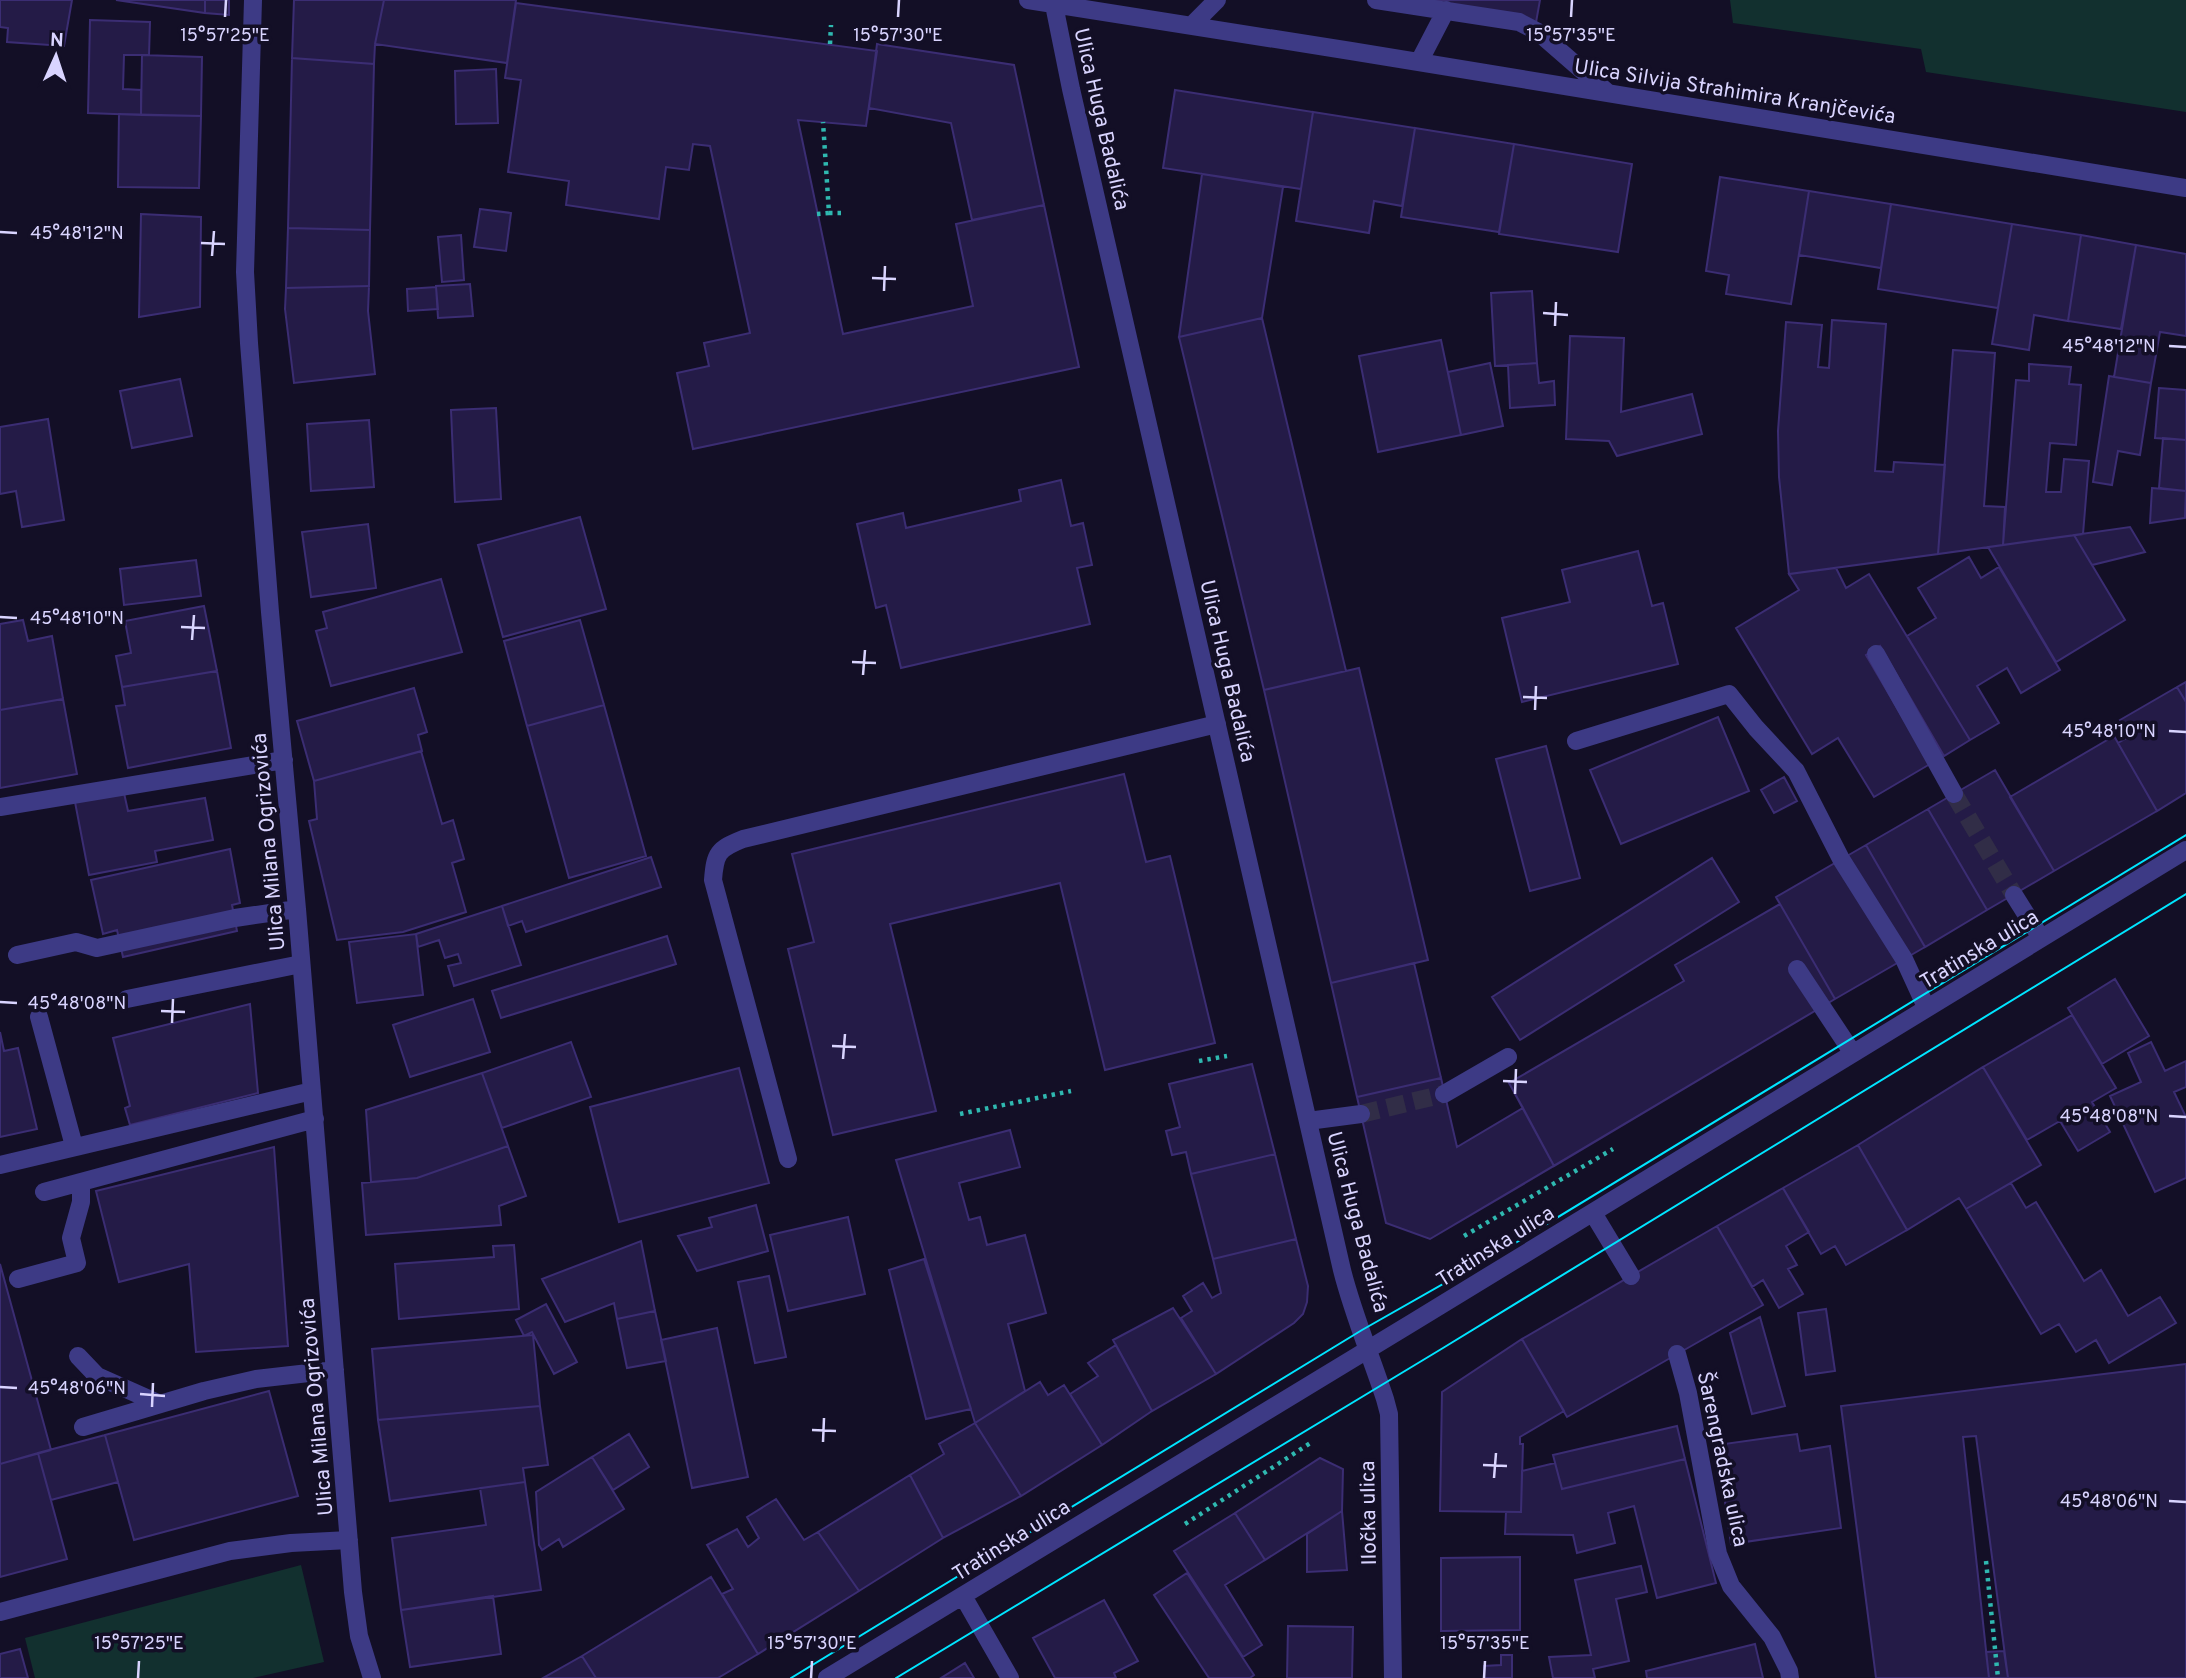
<svg xmlns="http://www.w3.org/2000/svg" width="2186" height="1678" viewBox="0 0 2186 1678" font-family="Overpass,sans-serif">
  <style>
    .green { fill: #12302f }
    .building { fill: #241b47; stroke: #3b2d73; stroke-width: 2 }
    .lines { fill: none; stroke-linecap: round; stroke-linejoin: round }
    .minor-tunnel { stroke: #312d47; stroke-width: 18; stroke-dasharray: 18 9; stroke-linecap: butt }
    .path { stroke: #2fb8b0; stroke-width: 4.5; stroke-dasharray: 3.5 5; stroke-linecap: butt }
    .minor { stroke: #3d3a85; stroke-width: 18 }
    .tram { stroke: #00e5ff; stroke-width: 2 }
    .ticks { fill: none; stroke: #d9d4ff; stroke-width: 2.5 }
    .labels { text-anchor: middle; stroke-width: 7; stroke-linejoin: round; paint-order: stroke }
    .street-label { font-size: 21px; fill: #d9d4ff; stroke: #130f26 }
    .ticks-label { font-size: 18px; text-anchor: middle; fill: #d9d4ff; stroke: #130f26; stroke-width: 7; stroke-linejoin: round; paint-order: stroke }
  </style>
  <rect width="100%" height="100%" fill="#130f26"/>
  <path class="green" d="M 1730,0 L 2186,0 L 2186,112 L 1926,72 L 1921,49 L 1733,23 Z
    M 301,1565 L 324,1662 L 253,1678 L 35,1678 L 25,1638 Z"/>
  <path class="building" d="M 0,0 L 72,0 L 64,46 L 7,42 L 8,28 L 0,27 Z
    M 116,0 L 205,0 L 205,13 Z
    M 205,0 L 229,0 L 229,15 L 205,13 Z
    M 294,0 L 384,0 L 375,44 L 374,64 L 292,58 Z
    M 384,0 L 516,0 L 507,63 L 375,44 Z
    M 1429,0 L 1540,0 L 1535,28 Z
    M 516,3 L 877,51 L 866,126 L 798,120 L 843,334 L 973,306 L 956,224 L 1044,205 L 1079,367 L 693,449 L 677,373 L 709,366 L 704,343 L 750,333 L 710,146 L 693,144 L 689,170 L 666,167 L 659,219 L 566,205 L 569,181 L 508,172 L 521,80 L 505,78 Z
    M 90,20 L 150,22 L 149,55 L 124,55 L 123,89 L 141,90 L 141,115 L 88,113 Z
    M 877,44 L 1014,65 L 1044,205 L 972,220 L 951,123 L 869,108 Z
    M 142,55 L 202,57 L 201,116 L 141,115 Z
    M 292,58 L 374,64 L 370,230 L 288,228 Z
    M 496,69 L 498,123 L 456,124 L 455,71 Z
    M 1175,90 L 1313,112 L 1301,189 L 1163,168 Z
    M 1313,112 L 1415,128 L 1402,206 L 1374,201 L 1369,233 L 1296,221 Z
    M 119,114 L 201,116 L 199,188 L 118,187 Z
    M 1415,128 L 1514,144 L 1499,232 L 1401,217 Z
    M 1514,144 L 1632,164 L 1618,252 L 1499,234 Z
    M 1202,174 L 1283,187 L 1262,318 L 1179,337 Z
    M 1720,177 L 1809,191 L 1791,304 L 1726,294 L 1729,275 L 1706,271 Z
    M 1809,191 L 1891,204 L 1881,268 L 1799,255 Z
    M 1891,204 L 2012,224 L 1998,308 L 1878,289 Z
    M 480,209 L 511,213 L 506,251 L 474,247 Z
    M 141,214 L 201,217 L 200,307 L 139,317 Z
    M 2012,224 L 2081,235 L 2068,321 L 2034,315 L 2029,350 L 1992,344 Z
    M 288,228 L 370,230 L 369,286 L 286,288 Z
    M 461,235 L 464,280 L 442,282 L 438,237 Z
    M 2081,235 L 2136,245 L 2121,329 L 2068,321 Z
    M 2136,245 L 2186,254 L 2186,336 L 2160,332 L 2151,383 L 2114,377 Z
    M 470,284 L 473,316 L 438,318 L 436,286 Z
    M 369,286 L 368,311 L 375,374 L 294,383 L 285,309 L 286,288 Z
    M 436,287 L 438,309 L 408,311 L 407,289 Z
    M 1532,291 L 1537,363 L 1495,366 L 1491,293 Z
    M 1262,318 L 1346,671 L 1264,690 L 1179,337 Z
    M 1832,320 L 1886,324 L 1875,471 L 1893,472 L 1894,462 L 1945,465 L 1938,554 L 1789,574 L 1779,477 L 1778,431 L 1786,322 L 1822,325 L 1818,367 L 1829,368 Z
    M 1570,336 L 1624,338 L 1621,412 L 1692,394 L 1702,434 L 1617,456 L 1609,441 L 1566,439 Z
    M 1441,340 L 1461,435 L 1378,452 L 1359,356 Z
    M 1953,350 L 1995,353 L 1984,506 L 2005,507 L 2003,545 L 1938,554 Z
    M 1490,363 L 1503,426 L 1461,435 L 1448,372 Z
    M 1537,363 L 1539,383 L 1554,381 L 1555,405 L 1510,408 L 1508,365 Z
    M 2029,364 L 2071,367 L 2069,384 L 2081,385 L 2076,445 L 2050,443 L 2046,492 L 2061,492 L 2064,459 L 2089,461 L 2083,534 L 2003,545 L 2016,380 L 2029,381 Z
    M 2109,376 L 2151,383 L 2140,455 L 2118,451 L 2112,485 L 2093,482 Z
    M 180,379 L 192,436 L 132,448 L 120,391 Z
    M 2159,388 L 2186,390 L 2186,440 L 2155,438 Z
    M 496,408 L 501,499 L 455,502 L 451,410 Z
    M 48,419 L 64,520 L 22,527 L 16,491 L 0,494 L 0,427 Z
    M 369,420 L 374,487 L 311,491 L 307,424 Z
    M 2163,438 L 2186,440 L 2186,491 L 2159,488 Z
    M 1061,480 L 1071,526 L 1083,523 L 1092,565 L 1077,568 L 1090,624 L 901,668 L 886,605 L 876,608 L 857,524 L 903,513 L 906,528 L 1021,501 L 1019,490 Z
    M 2152,488 L 2186,491 L 2185,518 L 2150,523 Z
    M 580,517 L 606,609 L 503,637 L 478,545 Z
    M 368,524 L 376,588 L 311,597 L 302,532 Z
    M 2130,527 L 2145,552 L 2092,565 L 2074,535 Z
    M 2074,535 L 2125,620 L 2056,662 L 1988,547 Z
    M 1638,551 L 1652,606 L 1663,603 L 1678,664 L 1522,702 L 1502,618 L 1570,602 L 1562,570 Z
    M 1969,557 L 1981,578 L 1999,567 L 2060,670 L 2021,693 L 2007,668 L 1977,686 L 1999,723 L 1970,740 L 1907,636 L 1936,618 L 1918,588 Z
    M 196,560 L 201,596 L 124,605 L 120,569 Z
    M 1836,568 L 1846,588 L 1869,574 L 1970,740 L 1944,756 L 1880,646 L 1866,655 L 1930,764 L 1874,797 L 1838,738 L 1812,754 L 1736,628 L 1799,590 L 1789,574 Z
    M 441,579 L 462,652 L 331,686 L 316,631 L 327,628 L 323,612 Z
    M 204,606 L 217,671 L 122,687 L 116,656 L 131,653 L 125,621 Z
    M 23,620 L 28,641 L 52,636 L 63,699 L 0,710 L 0,624 Z
    M 580,620 L 604,705 L 527,726 L 504,641 Z
    M 1359,668 L 1428,960 L 1331,983 L 1264,690 Z
    M 217,671 L 231,748 L 128,768 L 116,706 L 125,705 L 122,687 Z
    M 2186,682 L 2186,702 L 2177,687 Z
    M 2177,687 L 2186,702 L 2186,793 L 2157,811 L 2118,743 L 2130,736 L 2120,720 Z
    M 414,688 L 427,732 L 418,735 L 422,751 L 314,781 L 297,721 Z
    M 63,699 L 77,774 L 0,788 L 0,710 Z
    M 604,705 L 646,856 L 569,878 L 527,726 Z
    M 1718,717 L 1749,791 L 1621,844 L 1590,770 Z
    M 2114,736 L 2157,811 L 2054,871 L 2010,797 Z
    M 1546,746 L 1580,878 L 1530,891 L 1496,759 Z
    M 421,751 L 442,824 L 453,820 L 464,859 L 452,863 L 466,912 L 403,932 L 337,940 L 309,821 L 317,819 L 314,781 Z
    M 1995,770 L 2054,871 L 1987,910 L 1928,809 Z
    M 1124,774 L 1146,862 L 1170,856 L 1215,1043 L 1105,1070 L 1060,883 L 890,924 L 936,1111 L 833,1135 L 788,949 L 814,942 L 792,854 Z
    M 1784,777 L 1797,801 L 1774,813 L 1761,790 Z
    M 124,793 L 128,811 L 205,798 L 213,840 L 155,851 L 157,862 L 89,875 L 75,802 Z
    M 1928,809 L 1987,910 L 1925,947 L 1866,845 Z
    M 1866,845 L 1925,947 L 1835,999 L 1776,897 Z
    M 230,849 L 240,903 L 232,905 L 237,931 L 123,957 L 117,930 L 103,934 L 91,880 Z
    M 651,857 L 661,887 L 526,932 L 522,921 L 508,926 L 502,906 Z
    M 1712,858 L 1739,902 L 1520,1040 L 1492,997 Z
    M 1780,904 L 1835,999 L 1554,1166 L 1509,1083 L 1684,981 L 1675,965 Z
    M 1780,904 L 1835,999 L 1430,1239 L 1386,1223 L 1357,1097 L 1441,1078 L 1457,1147 L 1523,1108 L 1509,1083 L 1684,981 L 1675,965 Z
    M 502,906 L 521,965 L 454,986 L 448,966 L 461,963 L 458,954 L 445,958 L 439,940 L 418,947 L 416,934 Z
    M 416,934 L 423,995 L 357,1003 L 349,942 Z
    M 667,936 L 676,964 L 501,1018 L 492,991 Z
    M 1414,963 L 1441,1078 L 1357,1097 L 1331,983 Z
    M 2115,979 L 2149,1036 L 2102,1064 L 2068,1008 Z
    M 473,999 L 490,1052 L 410,1077 L 393,1025 Z
    M 250,1004 L 258,1093 L 130,1125 L 125,1108 L 130,1106 L 113,1038 Z
    M 2072,1015 L 2116,1088 L 2092,1102 L 2110,1132 L 2078,1151 L 2060,1121 L 2027,1140 L 1983,1067 Z
    M 0,1032 L 4,1051 L 18,1048 L 37,1129 L 0,1137 Z
    M 571,1042 L 591,1097 L 502,1128 L 482,1073 Z
    M 2151,1042 L 2165,1071 L 2186,1061 L 2186,1087 L 2174,1092 L 2186,1117 L 2186,1178 L 2155,1192 L 2110,1096 L 2141,1082 L 2128,1053 Z
    M 1252,1064 L 1275,1154 L 1191,1174 L 1186,1152 L 1172,1155 L 1166,1131 L 1180,1127 L 1169,1084 Z
    M 1983,1067 L 2041,1165 L 1966,1209 L 1959,1198 L 1907,1230 L 1858,1145 Z
    M 739,1068 L 769,1183 L 619,1222 L 590,1107 Z
    M 482,1073 L 508,1146 L 417,1178 L 371,1182 L 366,1110 Z
    M 1441,1078 L 1457,1147 L 1523,1108 L 1554,1166 L 1430,1239 L 1386,1223 L 1357,1097 Z
    M 1010,1130 L 1020,1167 L 959,1183 L 969,1220 L 980,1217 L 987,1245 L 1025,1235 L 1046,1313 L 1008,1324 L 1025,1391 L 975,1423 L 896,1160 Z
    M 1858,1145 L 1907,1230 L 1846,1265 L 1835,1246 L 1821,1254 L 1783,1188 Z
    M 508,1146 L 526,1196 L 499,1206 L 501,1225 L 366,1235 L 362,1183 L 417,1178 Z
    M 274,1147 L 288,1346 L 196,1352 L 189,1264 L 119,1282 L 96,1191 Z
    M 1275,1154 L 1296,1239 L 1213,1259 L 1191,1174 Z
    M 2011,1183 L 2026,1208 L 2036,1202 L 2084,1281 L 2101,1270 L 2128,1316 L 2160,1297 L 2176,1323 L 2109,1363 L 2096,1340 L 2076,1352 L 2059,1324 L 2041,1334 L 1966,1209 Z
    M 1783,1188 L 1809,1232 L 1786,1246 L 1797,1265 L 1788,1269 L 1803,1294 L 1779,1308 L 1763,1280 L 1752,1287 L 1717,1226 Z
    M 756,1205 L 768,1251 L 697,1271 L 678,1236 L 712,1227 L 709,1218 Z
    M 848,1217 L 865,1294 L 788,1311 L 770,1235 Z
    M 1717,1226 L 1763,1305 L 1567,1417 L 1522,1339 Z
    M 1296,1239 L 1308,1286 L 1307,1302 L 1303,1314 L 1294,1323 L 1216,1374 L 1181,1318 L 1192,1311 L 1183,1296 L 1203,1283 L 1212,1298 L 1221,1293 L 1213,1259 Z
    M 641,1241 L 655,1311 L 617,1319 L 614,1303 L 565,1322 L 542,1279 Z
    M 514,1245 L 519,1309 L 399,1319 L 395,1264 L 494,1257 L 493,1246 Z
    M 924,1259 L 971,1409 L 926,1419 L 889,1270 Z
    M 0,1264 L 51,1450 L 0,1464 Z
    M 769,1276 L 786,1357 L 755,1363 L 738,1282 Z
    M 546,1304 L 577,1362 L 554,1374 L 532,1332 L 524,1336 L 516,1320 Z
    M 1173,1308 L 1216,1374 L 1152,1411 L 1113,1340 Z
    M 1826,1309 L 1835,1371 L 1806,1375 L 1798,1313 Z
    M 655,1311 L 666,1361 L 627,1368 L 617,1319 Z
    M 1760,1317 L 1785,1406 L 1752,1414 L 1730,1333 Z
    M 717,1328 L 748,1477 L 692,1488 L 661,1340 Z
    M 533,1335 L 540,1406 L 378,1420 L 372,1349 Z
    M 1522,1339 L 1564,1411 L 1520,1437 L 1520,1444 L 1523,1444 L 1521,1512 L 1440,1511 L 1442,1392 Z
    M 1116,1345 L 1152,1411 L 1102,1445 L 1070,1394 L 1098,1376 L 1088,1363 Z
    M 2186,1364 L 2186,1678 L 2008,1678 L 1976,1436 L 1963,1437 L 1989,1678 L 1876,1678 L 1841,1406 Z
    M 1040,1382 L 1048,1395 L 1064,1385 L 1102,1445 L 1021,1496 L 975,1423 Z
    M 269,1391 L 298,1496 L 134,1540 L 105,1435 Z
    M 540,1406 L 548,1465 L 523,1468 L 525,1482 L 390,1501 L 378,1420 Z
    M 975,1423 L 1021,1496 L 943,1538 L 910,1475 L 944,1454 L 939,1444 Z
    M 1677,1426 L 1685,1459 L 1562,1489 L 1553,1455 Z
    M 629,1434 L 649,1467 L 613,1490 L 592,1457 Z
    M 1797,1434 L 1800,1451 L 1830,1446 L 1841,1528 L 1731,1544 L 1717,1445 Z
    M 105,1435 L 118,1482 L 51,1500 L 38,1453 Z
    M 38,1453 L 67,1559 L 0,1577 L 0,1464 Z
    M 592,1457 L 624,1509 L 563,1547 L 559,1539 L 542,1550 L 539,1545 L 536,1492 Z
    M 1320,1458 L 1343,1469 L 1342,1511 L 1265,1560 L 1235,1513 Z
    M 1685,1459 L 1716,1583 L 1657,1598 L 1634,1506 L 1608,1513 L 1615,1543 L 1577,1553 L 1573,1535 L 1505,1534 L 1506,1512 L 1521,1512 L 1522,1471 L 1555,1463 L 1562,1489 Z
    M 910,1475 L 943,1538 L 859,1591 L 818,1532 Z
    M 525,1482 L 541,1590 L 401,1610 L 392,1538 L 486,1525 L 480,1488 Z
    M 776,1499 L 804,1540 L 818,1532 L 859,1591 L 758,1654 L 722,1594 L 733,1589 L 707,1545 L 737,1529 L 748,1547 L 759,1538 L 747,1517 Z
    M 1342,1511 L 1347,1570 L 1307,1572 L 1307,1534 Z
    M 1235,1513 L 1265,1560 L 1225,1585 L 1262,1645 L 1243,1657 L 1174,1551 Z
    M 1520,1557 L 1520,1630 L 1441,1631 L 1441,1558 Z
    M 1641,1566 L 1647,1592 L 1616,1599 L 1629,1661 L 1593,1669 L 1595,1678 L 1553,1678 L 1549,1657 L 1591,1655 L 1575,1580 Z
    M 1187,1573 L 1254,1675 L 1250,1678 L 1209,1678 L 1154,1595 Z
    M 711,1577 L 758,1654 L 718,1678 L 596,1678 L 582,1656 Z
    M 493,1596 L 501,1654 L 410,1667 L 401,1610 Z
    M 1104,1600 L 1138,1661 L 1114,1673 L 1116,1678 L 1055,1678 L 1033,1638 Z
    M 1288,1626 L 1353,1627 L 1352,1678 L 1287,1678 Z
    M 1755,1644 L 1763,1678 L 1647,1678 L 1646,1671 Z
    M 20,1649 L 28,1678 L 0,1678 L 0,1654 Z
    M 2004,1651 L 2008,1678 L 1989,1678 L 1986,1652 Z
    M 1501,1655 L 1512,1655 L 1512,1678 L 1484,1678 L 1484,1666 L 1501,1665 Z
    M 582,1656 L 596,1678 L 543,1678 Z
    M 965,1663 L 974,1678 L 941,1678 Z"/>
  <g class="lines">
    <path class="minor-tunnel" d="M 1954,794 L 2014,895
      M 1361,1114 L 1444,1094"/>
    <path class="path" d="M 830,44 L 831,25
      M 829,213 L 841,213
      M 817,214 L 829,213 L 823,122
      M 1199,1061 L 1227,1056
      M 960,1114 L 1071,1091
      M 1464,1236 L 1613,1149
      M 1185,1524 L 1312,1442
      M 1986,1561 L 1998,1678"/>
    <path class="minor" d="M 253,0 L 245,272 L 249,343 L 270,612 L 297,909 L 353,1592 L 359,1636 L 372,1678
      M 1028,0 L 1351,51 L 2186,188
      M 1053,0 L 1071,89 L 1342,1270 C 1353,1314 1371,1356 1385,1399 L 1389,1414 L 1393,1678
      M 1376,0 L 1519,22 L 1538,32 L 1607,92
      M 1192,25 L 1217,0
      M 1419,62 L 1446,10
      M 1876,654 L 1954,794
      M 1576,741 L 1729,694 L 1756,728 L 1796,771 L 1841,859 L 1904,959 L 1926,1007
      M 0,807 L 284,760
      M 2014,895 L 2041,938
      M 17,955 L 76,942 L 97,948 L 235,918 L 297,909
      M 1797,969 L 1852,1052
      M 127,999 L 301,964
      M 39,1017 L 74,1146
      M 1444,1094 L 1508,1057
      M 1308,1121 L 1361,1114
      M 788,1159 L 713,880 C 715,853 718,849 743,839 L 1217,724
      M 0,1165 L 312,1091
      M 44,1192 L 315,1119
      M 1593,1213 L 1631,1276
      M 18,1279 L 77,1263 L 71,1238 L 81,1202 L 81,1182
      M 1677,1354 L 1688,1393 L 1718,1554 L 1731,1586 L 1772,1637 L 1789,1671 L 1790,1678
      M 78,1356 L 97,1376 L 160,1404
      M 83,1427 L 204,1391 L 256,1379 L 335,1370
      M 963,1596 L 1010,1678
      M 0,1612 L 230,1551 L 291,1543 L 349,1540
      M 827,1678 C 1282,1405 1732,1125 2186,850"/>
    <path class="tram" d="M 791,1678 L 1362,1330 L 1517,1242 L 2186,835
      M 896,1678 L 1443,1348 L 2186,894"/>
  </g>
  <path class="ticks" d="M 225,17 L 226,0M 898,17 L 899,0M 1571,17 L 1572,0M 0,232 L 17,233M 201,243 L 225,244M 212,256 L 214,231M 872,278 L 896,279M 884,291 L 885,266M 1543,313 L 1568,315M 1555,326 L 1556,302M 2169,346 L 2186,347M 0,617 L 17,618M 181,627 L 205,628M 192,640 L 194,615M 852,662 L 876,663M 863,675 L 865,650M 1523,697 L 1547,698M 1535,710 L 1536,686M 2169,731 L 2186,732M 0,1002 L 17,1003M 161,1011 L 185,1012M 172,1023 L 173,999M 832,1046 L 856,1047M 843,1059 L 845,1034M 1503,1081 L 1527,1082M 1515,1094 L 1516,1069M 2169,1116 L 2186,1117M 0,1387 L 17,1388M 140,1394 L 165,1396M 152,1407 L 153,1383M 812,1430 L 836,1431M 823,1442 L 824,1418M 1483,1465 L 1507,1466M 1494,1478 L 1496,1453M 2169,1501 L 2186,1502M 138,1678 L 139,1661M 811,1678 L 812,1661M 1484,1678 L 1485,1661"/>
  <g class="labels">
    <g class="street-label">
      <text transform="translate(1735 91) rotate(9)" y="7">Ulica Silvija Strahimira Kranjčevića</text>
      <text transform="translate(1102 119) rotate(77)" y="7">Ulica Huga Badalića</text>
      <text transform="translate(1228 671) rotate(77)" y="7">Ulica Huga Badalića</text>
      <text transform="translate(268 842) rotate(-95)" y="7">Ulica Milana Ogrizovića</text>
      <text transform="translate(1979 949) rotate(-31)" y="7">Tratinska ulica</text>
      <text transform="translate(1358 1222) rotate(75)" y="7">Ulica Huga Badalića</text>
      <text transform="translate(1495 1246) rotate(-32)" y="7">Tratinska ulica</text>
      <text transform="translate(316 1407) rotate(-95)" y="7">Ulica Milana Ogrizovića</text>
      <text transform="translate(1723 1459) rotate(78)" y="7">Šarengradska ulica</text>
      <text transform="translate(1368 1513) rotate(-91)" y="7">Iločka ulica</text>
      <text transform="translate(1011 1540) rotate(-32)" y="7">Tratinska ulica</text>
    </g>
  </g>
  <g class="ticks-label">
    <text x="225" y="41">15°57'25"E</text>
    <text x="898" y="41">15°57'30"E</text>
    <text x="1571" y="41">15°57'35"E</text>
    <text x="77" y="239">45°48'12"N</text>
    <text x="2109" y="352">45°48'12"N</text>
    <text x="77" y="624">45°48'10"N</text>
    <text x="2109" y="737">45°48'10"N</text>
    <text x="77" y="1009">45°48'08"N</text>
    <text x="2109" y="1122">45°48'08"N</text>
    <text x="77" y="1394">45°48'06"N</text>
    <text x="2109" y="1507">45°48'06"N</text>
    <text x="139" y="1649">15°57'25"E</text>
    <text x="812" y="1649">15°57'30"E</text>
    <text x="1485" y="1649">15°57'35"E</text>
  </g>
  <g transform="translate(56 56) rotate(3)" stroke="#130f26" stroke-width="5" paint-order="stroke">
  <path d="M0-5L12 26L0 18L-12 26Z" fill="#d9d4ff"/>
  <text y="-10" font-size="19" font-weight="bold" text-anchor="middle" fill="#d9d4ff">N</text>
  </g>
</svg>
